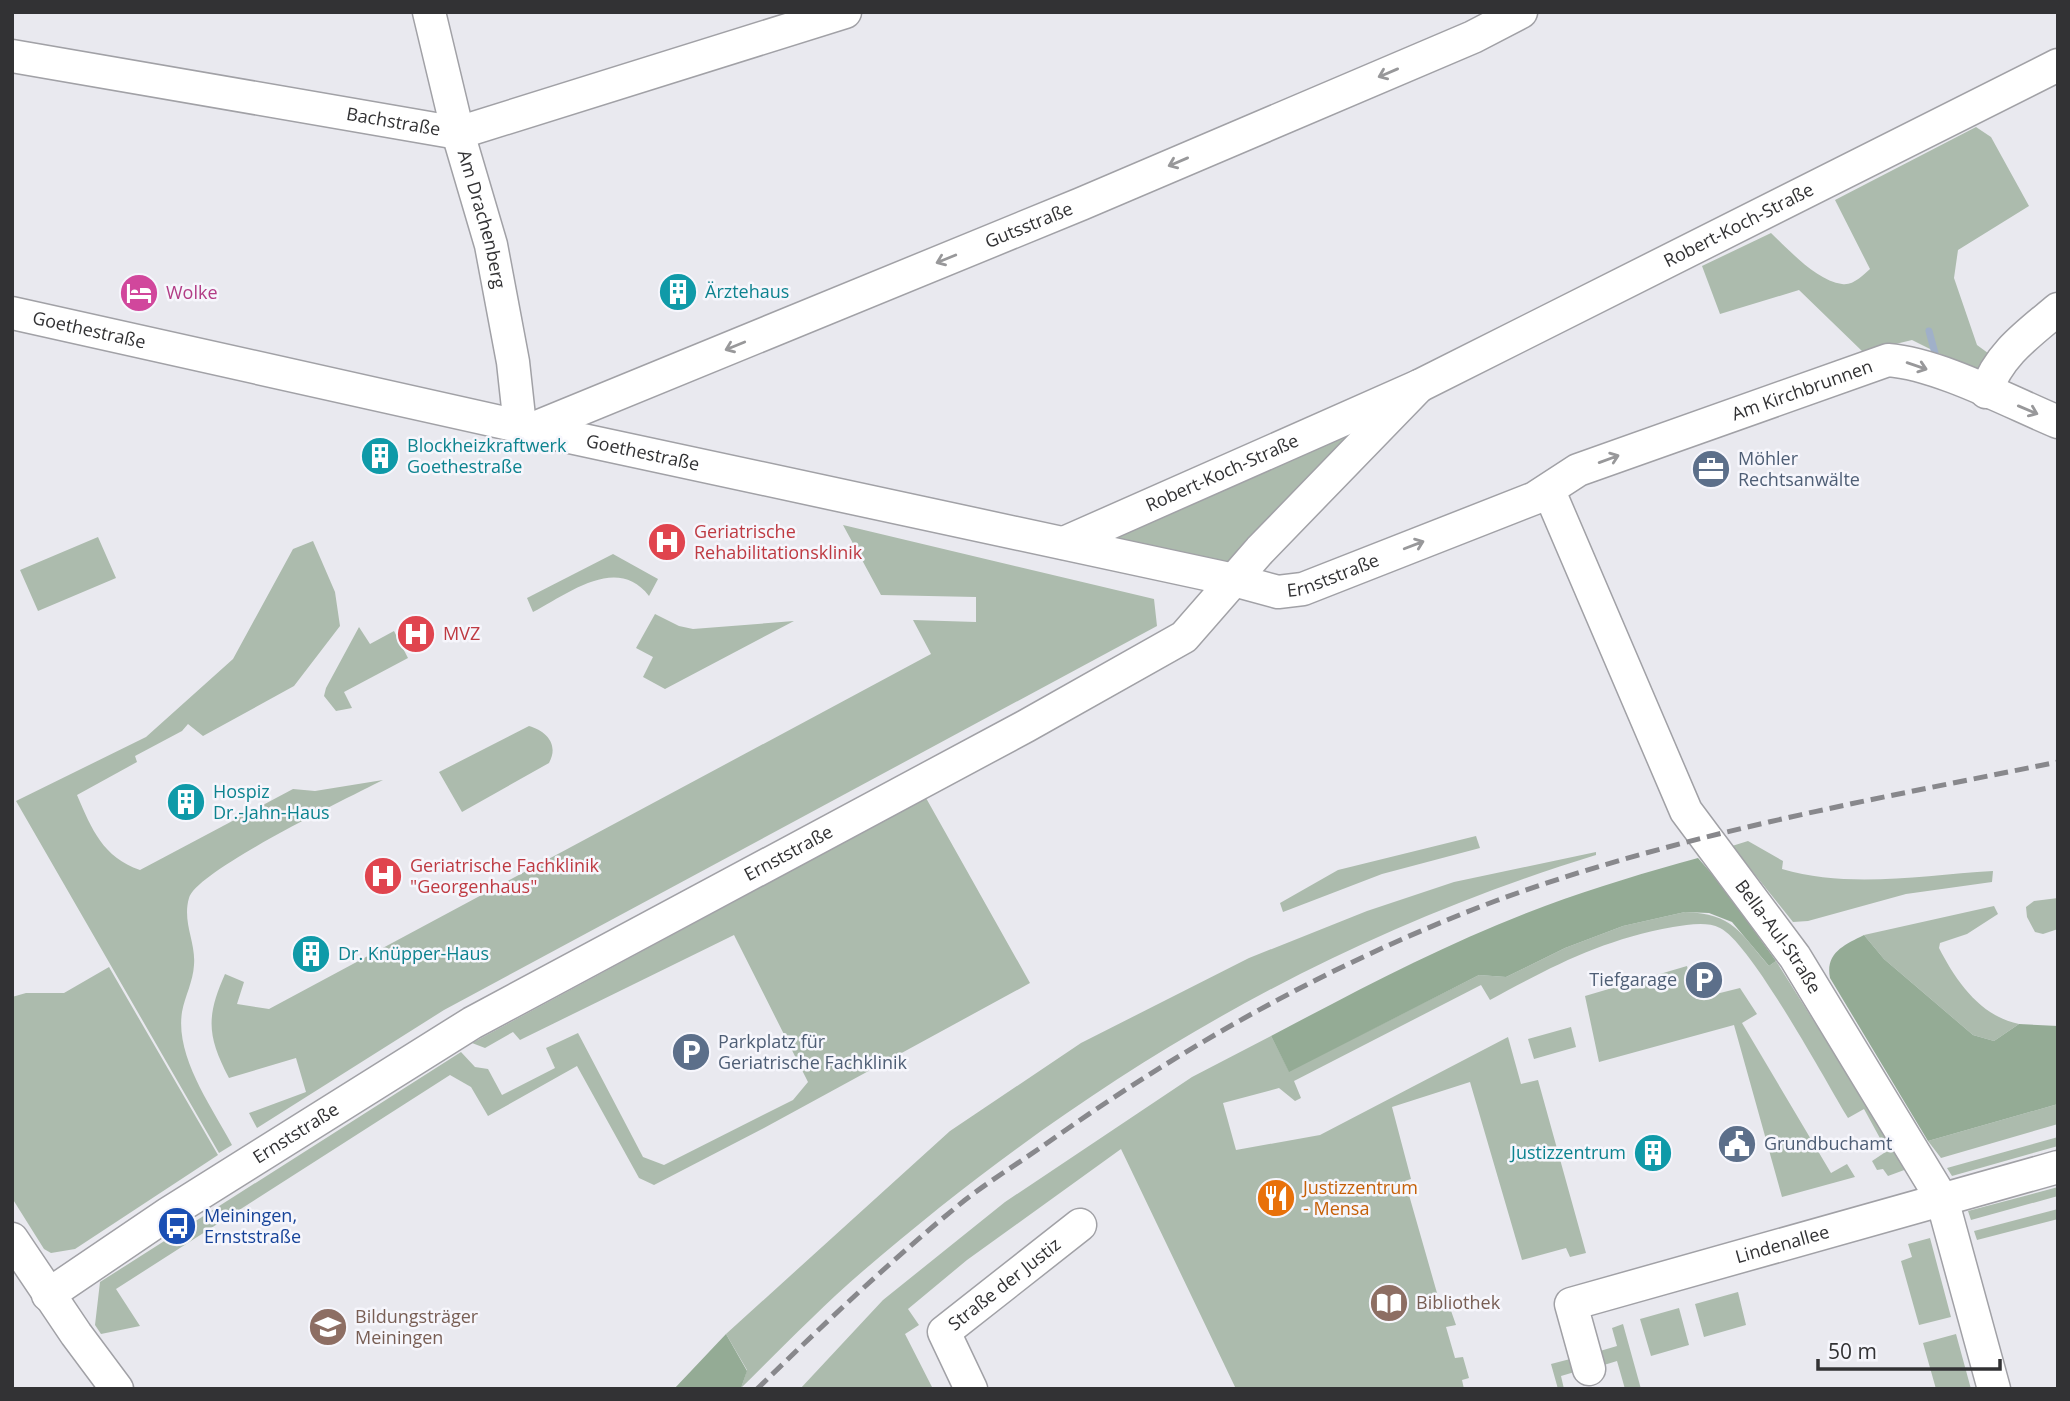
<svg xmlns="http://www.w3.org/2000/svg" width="2070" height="1401" viewBox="0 0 2070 1401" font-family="'Open Sans',sans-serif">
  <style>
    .green { fill: #acbbad }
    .forest { fill: #94ab95 }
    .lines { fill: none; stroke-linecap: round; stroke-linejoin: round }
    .stream { stroke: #a0b0c9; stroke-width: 7 }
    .minor-casing { stroke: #a1a1a6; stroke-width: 35 }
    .minor { stroke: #fff; stroke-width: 32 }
    .rail { stroke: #88888c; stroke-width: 5; stroke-dasharray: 14 7; stroke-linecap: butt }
    .oneway { stroke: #98989a }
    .labels { text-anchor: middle; stroke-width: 5; stroke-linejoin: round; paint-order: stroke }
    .street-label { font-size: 18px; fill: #323234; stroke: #f6f6fc }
    .culture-label { font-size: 18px; fill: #0d838f; stroke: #f6f6fc; text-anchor: start }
    .hotel-label { font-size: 18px; fill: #b23c85; stroke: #f6f6fc; text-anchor: start }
    .service-label { font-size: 18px; fill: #4e5e75; stroke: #f6f6fc; text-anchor: start }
    .health-label { font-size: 18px; fill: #be3a42; stroke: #f6f6fc; text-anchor: start }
    .food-label { font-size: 18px; fill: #c56008; stroke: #f6f6fc; text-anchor: start }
    .transit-label { font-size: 18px; fill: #164399; stroke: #f6f6fc; text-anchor: start }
    .education-label { font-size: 18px; fill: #785e54; stroke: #f6f6fc; text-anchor: start }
  </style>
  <rect width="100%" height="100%" fill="#e9e9ef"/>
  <path class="green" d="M 1976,127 L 1991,137 L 2029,206 L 1958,250 L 1954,278 L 1977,345 L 1992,356 L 1980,374 L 1912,340 L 1863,352 L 1799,290 L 1720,314 L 1702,266 L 1771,233 C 1789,250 1817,281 1842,284 C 1853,286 1863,275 1870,269 L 1835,200 Z
    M 1349,431 L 1349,435 L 1229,561 L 1217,561 L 1115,541 L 1113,538 Z
    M 843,525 L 1154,599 L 1157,626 L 444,1010 L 257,1128 L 249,1113 L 306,1092 L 296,1058 L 229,1078 C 207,1036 206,1017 225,974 L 244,982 L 237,1004 L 269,1009 L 931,654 L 913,620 L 976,622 L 976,597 L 881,595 Z
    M 98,537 L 116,578 L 38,611 L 20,570 Z
    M 313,541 L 335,592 L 340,626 L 294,686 L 203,736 L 188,724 L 182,731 L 135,756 L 137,762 L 77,795 C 92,830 103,857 140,870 L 293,789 L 315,791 L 383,780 C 350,797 197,870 189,898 C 182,922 196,942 194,965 C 193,982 185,996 182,1012 C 175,1057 212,1107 232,1145 L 219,1153 L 16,801 L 146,737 L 233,659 L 293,549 Z
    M 613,554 L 658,579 L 649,596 C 617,554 568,594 533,612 L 527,598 Z
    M 655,614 L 679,626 L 693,629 L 794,621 L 665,689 L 643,677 L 653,657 L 636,648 Z
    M 359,627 L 370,644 L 394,631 L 408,658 L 344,692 L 352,708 L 336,711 L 324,696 L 326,688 Z
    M 529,726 C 547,731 559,745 549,763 L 462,812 L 439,772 Z
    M 926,798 L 1030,983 L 764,1128 L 654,1185 L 639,1178 L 577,1066 L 488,1116 L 471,1087 L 450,1075 L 116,1289 L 140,1326 L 101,1334 L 95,1325 L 100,1282 L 461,1052 L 475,1067 L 488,1069 L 502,1095 L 555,1068 L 546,1048 L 578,1033 L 643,1157 L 664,1165 L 793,1100 L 808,1082 L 734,935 L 520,1040 L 513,1032 L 485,1048 L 472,1043 Z
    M 1476,836 L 1480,848 L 1382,874 L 1283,912 L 1280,903 L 1338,870 Z
    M 1748,841 L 1783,861 L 1782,869 C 1850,889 1923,875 1993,871 L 1992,882 L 1906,894 L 1808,921 L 1793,922 L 1732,846 Z
    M 1596,852 L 1596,855 C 1317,941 1084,1081 863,1271 C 820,1308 781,1349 741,1388 L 747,1370 L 726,1334 L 950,1131 L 1081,1043 L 1249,958 L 1367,911 L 1454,882 Z
    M 2058,898 L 2058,929 L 2043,934 L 2035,932 L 2027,917 L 2026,907 L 2034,901 Z
    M 1994,906 L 1998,914 L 1967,934 L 1940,943 L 1939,948 C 1956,981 1980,1016 2019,1024 L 1994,1041 L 1973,1035 L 1884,959 L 1864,935 Z
    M 1685,912 C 1734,914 1739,932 1769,966 L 1776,961 L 1907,1169 L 1888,1176 L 1883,1169 L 1877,1170 L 1872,1161 L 1887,1151 L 1864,1109 L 1848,1118 C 1826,1082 1751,943 1720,928 C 1706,921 1688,925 1673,927 C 1601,940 1553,966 1490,1000 L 1481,985 L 1294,1081 L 1301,1098 L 1295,1101 L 1279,1088 L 1223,1103 L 1236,1150 L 1320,1135 L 1508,1037 L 1521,1084 L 1538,1080 L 1586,1253 L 1570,1257 L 1566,1248 L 1522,1260 L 1470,1082 L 1392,1107 L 1411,1179 L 1405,1181 L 1441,1307 L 1449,1305 L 1456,1325 L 1446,1327 L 1455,1358 L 1463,1357 L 1469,1378 L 1462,1380 L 1464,1389 L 1236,1389 L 1121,1149 L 967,1260 L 908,1309 L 919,1325 L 905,1334 L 933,1389 L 800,1389 L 883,1300 L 1005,1202 L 1192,1077 L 1271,1036 L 1289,1071 L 1479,975 L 1506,977 L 1565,948 L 1623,926 Z
    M 1687,966 L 1696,999 L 1740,988 L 1757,1014 L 1742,1023 L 1831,1173 L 1847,1164 L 1855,1177 L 1782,1197 L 1734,1025 L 1599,1062 L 1585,996 Z
    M 109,967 L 218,1155 L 75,1249 L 51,1253 L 44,1249 L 12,1198 L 12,997 L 26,993 L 64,993 Z
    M 1571,1027 L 1576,1047 L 1534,1059 L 1528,1039 Z
    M 2058,1104 L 2058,1124 L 1941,1158 L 1928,1141 Z
    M 2058,1137 L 2058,1146 L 1952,1176 L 1947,1168 Z
    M 2058,1187 L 2058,1196 L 1971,1220 L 1968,1211 Z
    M 2058,1209 L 2058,1219 L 1977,1240 L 1974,1231 Z
    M 1930,1238 L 1951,1317 L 1919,1325 L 1901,1261 L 1912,1257 L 1908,1244 Z
    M 1738,1292 L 1746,1325 L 1704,1337 L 1695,1304 Z
    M 1679,1308 L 1689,1345 L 1651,1356 L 1640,1319 Z
    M 1623,1324 L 1641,1389 L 1625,1389 L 1617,1361 L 1604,1365 L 1600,1351 L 1617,1346 L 1612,1328 Z
    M 1956,1334 L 1971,1389 L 1936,1389 L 1923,1343 Z
    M 1574,1358 L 1578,1371 L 1561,1376 L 1564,1389 L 1558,1389 L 1551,1364 Z"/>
  <path class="forest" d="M 1698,858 L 1719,882 L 1776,961 L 1769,966 L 1732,922 L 1709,913 L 1685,912 L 1623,926 L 1565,948 L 1506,977 L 1479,975 L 1289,1072 L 1271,1036 C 1360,989 1450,941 1545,906 C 1596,887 1647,872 1698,858 Z
    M 1864,935 L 1884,959 L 1973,1035 L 1994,1041 L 2019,1024 L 2058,1026 L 2058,1104 L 1928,1141 L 1830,978 C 1825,953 1844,945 1864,935 Z
    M 726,1334 L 747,1371 L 741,1388 L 674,1389 Z"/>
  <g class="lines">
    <path class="stream" d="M 1929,331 L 1936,357"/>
    <g class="minor-casing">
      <g id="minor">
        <path id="s1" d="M 429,12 L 458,133 L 491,245 L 513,362 L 520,426"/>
        <path id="s2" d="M 12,56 L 458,133 L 845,12"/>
        <path id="s3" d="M 12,313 L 532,429 L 1234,580 L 1278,592 L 1303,589 L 1535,498 L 1578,470 L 1888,360 C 1939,364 2010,402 2058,422"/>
        <path d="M 1986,392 C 1998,355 2028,334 2058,309"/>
        <path id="s4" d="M 532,429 L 1081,204 L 1473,37 L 1521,12"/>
        <path id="s5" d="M 1549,491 L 1686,811 L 1795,957 L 1942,1199 L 1994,1389"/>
        <path id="s6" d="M 1064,543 L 1419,386 L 2058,65"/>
        <path d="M 12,1239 L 76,1334 L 117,1389"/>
        <path id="s7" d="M 48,1295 L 169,1213 L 472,1023 L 1026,726 L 1184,637 L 1260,550 L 1419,386"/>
        <path id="s8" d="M 1589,1369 L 1571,1304 L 2058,1167"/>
        <path id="s9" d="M 971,1389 L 944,1332 L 1080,1225"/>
      </g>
    </g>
    <use href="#minor" class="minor"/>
    <path class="rail" d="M 757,1389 C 825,1323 892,1259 965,1200 C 992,1179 1022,1161 1050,1141 C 1190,1042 1338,960 1498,900 C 1679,834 1870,800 2058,762"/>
  </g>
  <defs><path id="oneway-shaft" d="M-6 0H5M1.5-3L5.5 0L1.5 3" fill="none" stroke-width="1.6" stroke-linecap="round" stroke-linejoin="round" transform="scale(1.75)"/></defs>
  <g class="oneway">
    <use href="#oneway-shaft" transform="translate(1388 73) rotate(157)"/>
    <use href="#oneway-shaft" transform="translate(1178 162) rotate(157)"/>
    <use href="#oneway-shaft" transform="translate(946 259) rotate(158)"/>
    <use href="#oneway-shaft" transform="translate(735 346) rotate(158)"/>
    <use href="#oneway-shaft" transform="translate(1917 366) rotate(19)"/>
    <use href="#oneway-shaft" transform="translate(2028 410) rotate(23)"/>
    <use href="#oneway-shaft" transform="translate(1609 459) rotate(-20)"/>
    <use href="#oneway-shaft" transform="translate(1414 545) rotate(-21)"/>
  </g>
  <defs>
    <g id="building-disc" transform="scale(2.0125)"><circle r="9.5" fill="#0f9aa8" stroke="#f6f6fc"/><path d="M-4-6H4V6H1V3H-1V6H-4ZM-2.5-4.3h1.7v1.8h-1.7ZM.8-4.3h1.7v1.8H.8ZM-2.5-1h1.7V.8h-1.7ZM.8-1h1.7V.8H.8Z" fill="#fff"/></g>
    <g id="hotel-disc" transform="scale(2.0125)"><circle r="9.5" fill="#d1479c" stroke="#f6f6fc"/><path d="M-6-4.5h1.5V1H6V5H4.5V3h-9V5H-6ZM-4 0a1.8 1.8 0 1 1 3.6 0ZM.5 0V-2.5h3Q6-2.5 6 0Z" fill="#fff"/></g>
    <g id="office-disc" transform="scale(2.0125)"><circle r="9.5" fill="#5c6f8a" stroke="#f6f6fc"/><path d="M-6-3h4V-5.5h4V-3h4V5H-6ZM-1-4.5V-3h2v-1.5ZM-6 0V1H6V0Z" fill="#fff"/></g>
    <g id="hospital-disc" transform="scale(2.0125)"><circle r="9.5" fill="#e0444e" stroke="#f6f6fc"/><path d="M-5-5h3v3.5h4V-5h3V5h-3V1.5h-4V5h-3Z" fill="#fff"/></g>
    <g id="parking-disc" transform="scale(2.0125)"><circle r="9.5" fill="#5c6f8a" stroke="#f6f6fc"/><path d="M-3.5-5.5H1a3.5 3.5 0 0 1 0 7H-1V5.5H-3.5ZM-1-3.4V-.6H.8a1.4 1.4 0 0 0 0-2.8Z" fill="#fff"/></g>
    <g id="civic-disc" transform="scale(2.0125)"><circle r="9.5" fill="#5c6f8a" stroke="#f6f6fc"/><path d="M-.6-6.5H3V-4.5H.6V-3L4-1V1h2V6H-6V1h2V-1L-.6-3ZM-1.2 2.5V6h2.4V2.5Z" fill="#fff"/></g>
    <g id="restaurant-disc" transform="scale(2.0125)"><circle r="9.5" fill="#e8710a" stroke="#f6f6fc"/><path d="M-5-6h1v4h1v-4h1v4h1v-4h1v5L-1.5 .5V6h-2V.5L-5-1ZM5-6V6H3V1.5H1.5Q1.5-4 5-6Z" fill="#fff"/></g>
    <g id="bus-disc" transform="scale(2.0125)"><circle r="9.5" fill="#1a4fb4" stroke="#f6f6fc"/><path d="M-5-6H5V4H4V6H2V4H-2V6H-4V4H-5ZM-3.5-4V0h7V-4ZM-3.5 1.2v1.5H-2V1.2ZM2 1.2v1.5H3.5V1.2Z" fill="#fff"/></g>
    <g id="library-disc" transform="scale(2.0125)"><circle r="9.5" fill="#8d6e63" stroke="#f6f6fc"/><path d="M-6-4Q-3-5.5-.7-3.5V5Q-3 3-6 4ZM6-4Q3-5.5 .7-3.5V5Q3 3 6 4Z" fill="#fff"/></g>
    <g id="school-disc" transform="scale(2.0125)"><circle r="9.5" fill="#8d6e63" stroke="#f6f6fc"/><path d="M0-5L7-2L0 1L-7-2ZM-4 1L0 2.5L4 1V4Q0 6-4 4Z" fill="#fff"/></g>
  </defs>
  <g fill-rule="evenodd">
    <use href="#building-disc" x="678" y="292"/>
    <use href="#hotel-disc" x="139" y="293"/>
    <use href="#building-disc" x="380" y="456"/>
    <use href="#office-disc" x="1711" y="469"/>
    <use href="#hospital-disc" x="667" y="542"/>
    <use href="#hospital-disc" x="416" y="634"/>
    <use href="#building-disc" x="186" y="802"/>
    <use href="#hospital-disc" x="383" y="876"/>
    <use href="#building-disc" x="311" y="954"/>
    <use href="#parking-disc" x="1704" y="980"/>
    <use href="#parking-disc" x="691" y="1052"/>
    <use href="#civic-disc" x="1737" y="1144"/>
    <use href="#building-disc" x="1653" y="1153"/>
    <use href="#restaurant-disc" x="1276" y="1198"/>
    <use href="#bus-disc" x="177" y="1226"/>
    <use href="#library-disc" x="1389" y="1303"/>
    <use href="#school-disc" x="328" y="1327"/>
  </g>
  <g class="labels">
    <g class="street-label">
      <text dy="6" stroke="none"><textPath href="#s2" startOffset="387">Bachstraße</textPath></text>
      <text dy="6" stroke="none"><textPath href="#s1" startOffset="214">Am Drachenberg</textPath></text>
      <text dy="6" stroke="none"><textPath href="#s4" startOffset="537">Gutsstraße</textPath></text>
      <text dy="6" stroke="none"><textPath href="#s6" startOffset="746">Robert-Koch-Straße</textPath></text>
      <text dy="6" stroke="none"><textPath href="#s3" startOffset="79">Goethestraße</textPath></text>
      <text dy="6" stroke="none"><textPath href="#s3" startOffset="1860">Am Kirchbrunnen</textPath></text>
      <text dy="6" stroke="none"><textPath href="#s3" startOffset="646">Goethestraße</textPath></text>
      <text dy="6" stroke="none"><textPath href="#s6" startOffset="173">Robert-Koch-Straße</textPath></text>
      <text dy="6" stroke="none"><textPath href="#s3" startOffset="1354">Ernststraße</textPath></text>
      <text dy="6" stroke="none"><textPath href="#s7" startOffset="863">Ernststraße</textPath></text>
      <text dy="6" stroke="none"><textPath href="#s5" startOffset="504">Bella-Aul-Straße</textPath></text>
      <text dy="6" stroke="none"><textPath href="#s7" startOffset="296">Ernststraße</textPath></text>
      <text dy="6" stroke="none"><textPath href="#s8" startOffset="287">Lindenallee</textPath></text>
      <text dy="6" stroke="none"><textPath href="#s9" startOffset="140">Straße der Justiz</textPath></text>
    </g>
    <g class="culture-label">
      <text x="705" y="298">Ärztehaus</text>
      <text x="407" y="452">Blockheizkraftwerk<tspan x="407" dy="21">Goethestraße</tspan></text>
      <text x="213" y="798">Hospiz<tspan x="213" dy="21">Dr.-Jahn-Haus</tspan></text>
      <text x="338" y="960">Dr. Knüpper-Haus</text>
      <text x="1626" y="1159" text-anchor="end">Justizzentrum</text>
    </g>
    <g class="hotel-label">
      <text x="166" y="299">Wolke</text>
    </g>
    <g class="service-label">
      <text x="1738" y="465">Möhler<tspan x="1738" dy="21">Rechtsanwälte</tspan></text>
      <text x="1677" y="986" text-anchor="end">Tiefgarage</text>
      <text x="718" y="1048">Parkplatz für<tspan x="718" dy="21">Geriatrische Fachklinik</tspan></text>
      <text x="1764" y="1150">Grundbuchamt</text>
    </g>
    <g class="health-label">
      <text x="694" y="538">Geriatrische<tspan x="694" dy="21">Rehabilitationsklinik</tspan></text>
      <text x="443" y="640">MVZ</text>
      <text x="410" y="872">Geriatrische Fachklinik<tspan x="410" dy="21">"Georgenhaus"</tspan></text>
    </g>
    <g class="food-label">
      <text x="1303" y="1194">Justizzentrum<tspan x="1303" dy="21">- Mensa</tspan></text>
    </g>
    <g class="transit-label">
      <text x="204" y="1222">Meiningen,<tspan x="204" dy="21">Ernststraße</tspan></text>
    </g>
    <g class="education-label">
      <text x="1416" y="1309">Bibliothek</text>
      <text x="355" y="1323">Bildungsträger<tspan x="355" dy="21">Meiningen</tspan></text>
    </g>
  </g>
  <rect width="2070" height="1401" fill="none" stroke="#323234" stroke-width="28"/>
  <path d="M1818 1359v10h182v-10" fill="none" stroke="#323234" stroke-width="3.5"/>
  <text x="1828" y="1359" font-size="21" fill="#323234" stroke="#f6f6fc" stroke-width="5" paint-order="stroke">50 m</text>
</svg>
